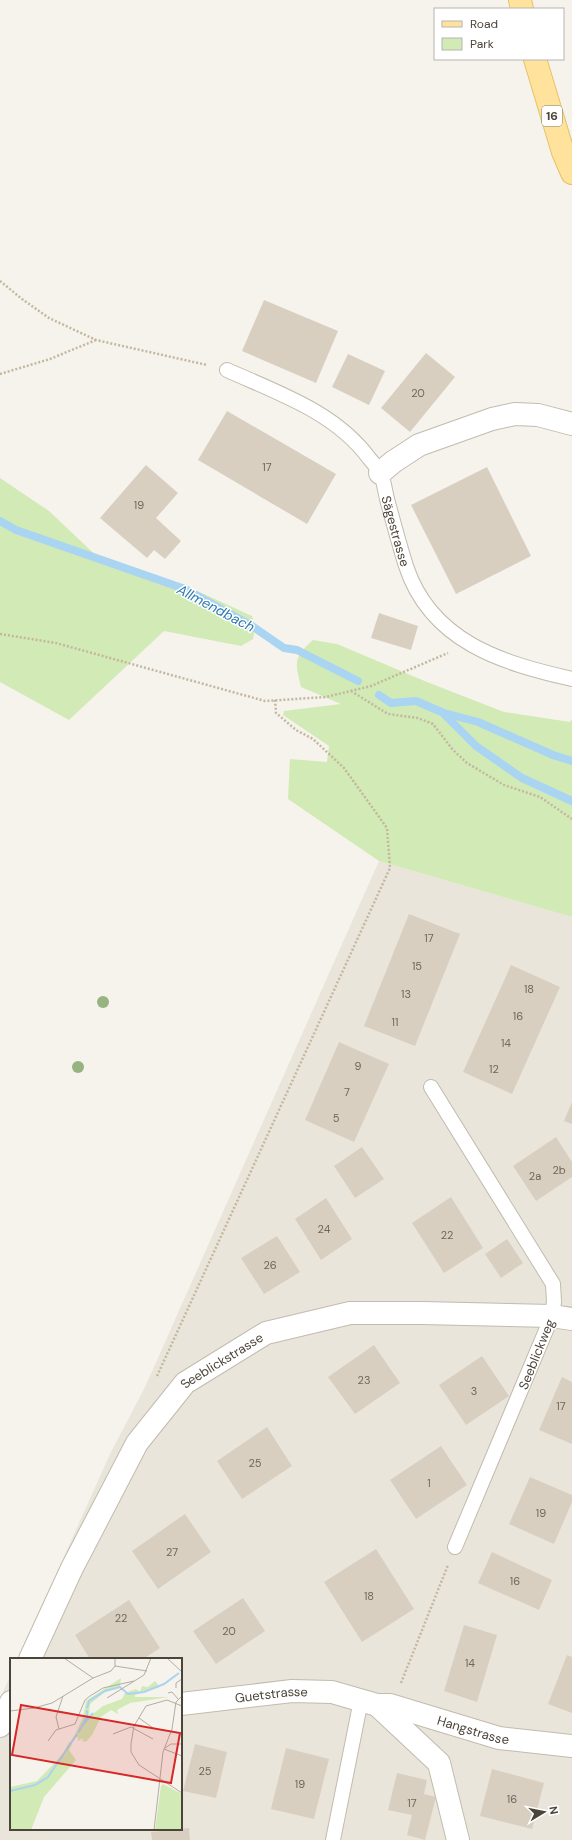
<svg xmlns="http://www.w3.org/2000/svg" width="572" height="1840" viewBox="0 0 572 1840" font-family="'DM Sans',sans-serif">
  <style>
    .residential { fill: #eae5da }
    .green { fill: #d2eab5 }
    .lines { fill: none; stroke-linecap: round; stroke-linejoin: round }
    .stream { stroke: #a9d4f2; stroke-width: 8 }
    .building { fill: #d8cfc1 }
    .service-casing { stroke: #c2bbae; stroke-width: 16 }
    .minor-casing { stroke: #c2bbae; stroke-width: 24 }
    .primary-casing { stroke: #e6c16a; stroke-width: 24 }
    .path { stroke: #c4b79f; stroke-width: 2.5; stroke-dasharray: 2 2; stroke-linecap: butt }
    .service { stroke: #fff; stroke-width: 14 }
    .minor { stroke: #fff; stroke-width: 22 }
    .primary { stroke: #ffe39c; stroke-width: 22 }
    .tree { fill: #97b381 }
    .labels { text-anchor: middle; stroke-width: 3; stroke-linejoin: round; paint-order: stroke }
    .number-label { font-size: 11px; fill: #6e675b }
    .shield { fill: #fff; stroke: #817c74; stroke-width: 1 }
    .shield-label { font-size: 12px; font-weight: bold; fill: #4b4439 }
    .street-label { font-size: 13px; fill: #4b4439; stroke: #fff }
    .water-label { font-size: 14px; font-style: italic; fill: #2e7ab2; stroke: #fff }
    .inset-river { fill: none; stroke: #a9d4f2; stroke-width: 2 }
    .inset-road { fill: none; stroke: #b2ada4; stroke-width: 1 }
    .view { fill: #d62828; fill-opacity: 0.15; stroke: #d62828; stroke-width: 2 }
    .inset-edge { fill: none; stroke: #4b4439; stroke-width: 2 }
  </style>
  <rect width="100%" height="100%" fill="#f6f3ec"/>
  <path class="residential" d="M 379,861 L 572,917 L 572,1840 L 0,1840 L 0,1699 L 11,1674 L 11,1829 L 181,1829 L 181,1659 L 18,1659 L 110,1454 L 145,1387 Z"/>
  <path class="green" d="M 0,478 L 49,511 L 106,565 L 182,584 L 252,616 L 255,626 L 253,639 L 241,646 L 164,631 L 69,720 L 0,682 Z
    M 313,640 L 337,644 L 427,682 L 504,712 L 570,722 L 572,719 L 572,917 L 379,861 L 288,799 L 290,759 L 327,762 L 329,746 L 283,715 L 284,711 L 341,704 L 301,687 C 295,662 293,658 313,640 Z"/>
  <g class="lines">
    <path class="stream" d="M 0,521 L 16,530 L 185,589 L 252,626 L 284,648 L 297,650 L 358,681
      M 379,695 L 391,703 L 416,701 L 444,713 L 478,722 L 553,755 L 572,761
      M 444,714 L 476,746 L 522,778 L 572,801"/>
  </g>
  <path class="building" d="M 264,300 L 338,331 L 316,383 L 242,351 Z
    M 426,353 L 455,377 L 410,432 L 381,408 Z
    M 348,354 L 385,371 L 369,405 L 332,387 Z
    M 227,411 L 336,474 L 307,524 L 198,460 Z
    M 146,465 L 178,493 L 156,518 L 181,541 L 165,559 L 154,550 L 147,558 L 100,518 Z
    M 487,467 L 531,556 L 456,594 L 411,505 Z
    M 379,613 L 418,626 L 411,650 L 371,638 Z
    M 409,914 L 460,934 L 415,1046 L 364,1026 Z
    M 511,965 L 560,987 L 512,1094 L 463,1072 Z
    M 339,1042 L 389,1064 L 354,1142 L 305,1120 Z
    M 572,1102 L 572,1124 L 564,1121 Z
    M 556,1137 L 572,1162 L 572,1177 L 536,1201 L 513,1166 Z
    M 362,1147 L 384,1179 L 355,1198 L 334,1166 Z
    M 451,1197 L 483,1248 L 444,1273 L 412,1223 Z
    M 326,1198 L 352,1239 L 321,1260 L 295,1219 Z
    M 277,1236 L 300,1272 L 264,1294 L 241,1258 Z
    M 507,1239 L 523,1263 L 501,1278 L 485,1254 Z
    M 374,1345 L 400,1383 L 355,1414 L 328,1377 Z
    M 482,1356 L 509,1396 L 466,1425 L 439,1385 Z
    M 562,1377 L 572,1382 L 572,1444 L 539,1430 Z
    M 267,1427 L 292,1466 L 242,1499 L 217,1461 Z
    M 441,1446 L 467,1485 L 416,1519 L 390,1480 Z
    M 530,1477 L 572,1495 L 572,1502 L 554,1544 L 509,1524 Z
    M 185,1514 L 211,1552 L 158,1589 L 132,1551 Z
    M 376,1549 L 414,1609 L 362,1642 L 324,1582 Z
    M 492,1552 L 552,1580 L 539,1610 L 478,1583 Z
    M 243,1598 L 265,1631 L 216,1664 L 193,1631 Z
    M 129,1600 L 160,1648 L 143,1659 L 90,1659 L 75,1635 Z
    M 464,1625 L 497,1635 L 477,1702 L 444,1691 Z
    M 567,1655 L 572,1657 L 572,1713 L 548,1704 Z
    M 195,1744 L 227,1752 L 216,1798 L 183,1791 Z
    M 286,1748 L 329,1759 L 314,1819 L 271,1809 Z
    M 492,1769 L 544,1783 L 532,1829 L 480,1816 Z
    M 397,1773 L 427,1780 L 424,1794 L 436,1797 L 425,1840 L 407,1835 L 412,1815 L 388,1810 Z
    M 189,1828 L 190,1840 L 152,1840 L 151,1832 Z"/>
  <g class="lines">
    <g class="service-casing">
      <g id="service">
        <path id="s1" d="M 227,370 C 278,393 335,412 369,458 C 373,463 378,468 380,473 C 384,480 385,491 387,499 C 393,521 399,544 406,566 C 431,642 502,663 572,679"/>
        <path d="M 431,1087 L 553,1284 L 554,1302 L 552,1316 L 455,1547"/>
        <path d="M 333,1840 L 361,1700"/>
      </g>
    </g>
    <g class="minor-casing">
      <g id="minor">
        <path d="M 380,473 L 393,462 L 419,445 L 492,419 L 515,414 L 538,415 L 572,424"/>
        <path id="s2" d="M 30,1659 L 72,1568 L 137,1443 L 185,1383 L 266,1333 L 350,1313 L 422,1313 L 552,1316 L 572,1319"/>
        <path id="s3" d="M 181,1704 L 292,1691 L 332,1692 L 377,1705 L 439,1763 L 458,1840"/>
        <path id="s4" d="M 377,1705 L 390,1705 L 499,1738 L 572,1746"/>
        <path d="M 0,1726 L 11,1702"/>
      </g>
    </g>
    <g class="primary-casing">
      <path id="primary" d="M 520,0 L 522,9
        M 535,59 L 563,152 L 572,173"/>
    </g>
    <path class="path" d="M 0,281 L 22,299 L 49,318 L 96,340 L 207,365
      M 0,374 L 50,359 L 96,340
      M 0,634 L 56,643 L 265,701 L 326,697 L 371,686 L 448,653
      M 351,691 L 388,714 L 418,718 L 433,724 L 453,750 L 467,763 L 504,785 L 540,797 L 572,819
      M 157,1376 L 390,868 L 387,828 L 344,768 L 313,739 L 296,730 L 276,713 L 275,700
      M 401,1683 L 448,1565"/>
    <use href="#service" class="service"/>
    <use href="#minor" class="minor"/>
    <use href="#primary" class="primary"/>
  </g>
  <g class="tree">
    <circle cx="103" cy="1002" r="6"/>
    <circle cx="78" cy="1067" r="6"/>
  </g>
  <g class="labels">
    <g class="number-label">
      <text x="418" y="397">20</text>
      <text x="267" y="471">17</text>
      <text x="139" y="509">19</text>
      <text x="429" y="942">17</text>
      <text x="417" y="970">15</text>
      <text x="529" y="993">18</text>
      <text x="406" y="998">13</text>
      <text x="518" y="1020">16</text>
      <text x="395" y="1026">11</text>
      <text x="506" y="1047">14</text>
      <text x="358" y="1070">9</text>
      <text x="494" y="1073">12</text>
      <text x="347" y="1096">7</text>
      <text x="336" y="1122">5</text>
      <text x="559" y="1174">2b</text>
      <text x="535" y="1180">2a</text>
      <text x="324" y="1233">24</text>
      <text x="447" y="1239">22</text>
      <text x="270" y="1269">26</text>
      <text x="364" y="1384">23</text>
      <text x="474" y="1395">3</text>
      <text x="561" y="1410">17</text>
      <text x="255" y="1467">25</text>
      <text x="429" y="1487">1</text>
      <text x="541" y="1517">19</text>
      <text x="172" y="1556">27</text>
      <text x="515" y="1585">16</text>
      <text x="369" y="1600">18</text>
      <text x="121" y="1622">22</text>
      <text x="229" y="1635">20</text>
      <text x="470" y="1667">14</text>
      <text x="205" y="1775">25</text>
      <text x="300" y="1788">19</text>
      <text x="512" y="1803">16</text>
      <text x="412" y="1807">17</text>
    </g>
    <rect class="shield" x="542" y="106" width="20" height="20" rx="3"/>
    <g class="shield-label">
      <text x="552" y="120">16</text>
    </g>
    <g class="street-label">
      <text dy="5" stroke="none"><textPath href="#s1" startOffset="248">Sägestrasse</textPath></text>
      <text transform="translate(536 1354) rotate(-68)" y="5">Seeblickweg</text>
      <text dy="5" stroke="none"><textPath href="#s2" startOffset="361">Seeblickstrasse</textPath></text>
      <text dy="5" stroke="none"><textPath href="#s3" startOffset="91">Guetstrasse</textPath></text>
      <text dy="5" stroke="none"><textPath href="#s4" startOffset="100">Hangstrasse</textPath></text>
    </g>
    <g class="water-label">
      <text transform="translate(216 608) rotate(28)" y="5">Allmendbach</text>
    </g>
  </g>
  <g transform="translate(10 1658)">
    <rect width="172" height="172" fill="#f6f3ec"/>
    <path d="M 111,20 L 110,29 L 95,34 L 80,46 L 79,59 L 93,48 L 112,41 L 115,35 L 126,31 L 130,34 L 132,28 L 138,29 L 145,23 L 150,29 L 125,37 L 125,39 L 159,39 L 120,45 L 107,52 L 108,56 L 101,52 L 91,59 L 82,77 L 76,84 L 72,83 L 73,80 L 68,83 L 68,79 L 63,81 L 73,59 L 76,43 ZM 59,84 L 62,86 L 59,92 L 66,102 L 34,139 L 21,172 L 0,172 L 0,129 L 27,123 L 53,96 ZM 153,126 L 172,136 L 172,172 L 145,172 L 151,128 Z" fill="#d2eab5"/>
    <path class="inset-river" d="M 77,50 L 79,43 L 95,33 L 110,29 L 118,36 L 134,34 L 154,26 L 169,15M 71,69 L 83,55M 68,75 L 77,59 L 77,52M 0,133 L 25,127 L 38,119 L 67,76"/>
    <path class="inset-road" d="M 54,0 L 83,20M 157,0 L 172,14M 105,8 L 137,13M 166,30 L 166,25 L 172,21M 158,35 L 162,34 L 168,41M 97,40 L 134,17 L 141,0M 172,48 L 157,42 L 136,48 L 124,68 L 121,86 L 121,94 L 129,107 L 172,135M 0,53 L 24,50 L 42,45 L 83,20 L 101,13 L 105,8 L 105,0M 129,60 L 143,70M 49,71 L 46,59 L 53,38M 103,76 L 121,69 L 143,81M 38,83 L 46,72 L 65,66 L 75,42 L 80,38 L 93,30 L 124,23M 155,90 L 161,86 L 172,86M 154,91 L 172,98M 144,172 L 153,94 L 162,71 L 166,44 L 172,38"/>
    <path class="view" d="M 11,47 L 170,75 L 161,125 L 2,97 Z"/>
    <rect width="172" height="172" class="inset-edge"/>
  </g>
  <rect x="434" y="8" width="130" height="52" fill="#ffffff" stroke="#b7b4b0"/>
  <rect x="442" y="21" width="20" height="6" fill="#ffe39c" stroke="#b7b4b0"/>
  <text x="470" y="28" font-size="12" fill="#4b4439">Road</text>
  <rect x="442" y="38" width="20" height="12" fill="#d2eab5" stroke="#b7b4b0"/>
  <text x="470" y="48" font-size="12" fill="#4b4439">Park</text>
  <g transform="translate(544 1812) rotate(80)" stroke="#ffffff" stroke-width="3" paint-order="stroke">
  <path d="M0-3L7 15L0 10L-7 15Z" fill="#4b4439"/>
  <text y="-6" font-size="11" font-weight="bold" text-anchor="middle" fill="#4b4439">N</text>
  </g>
</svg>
